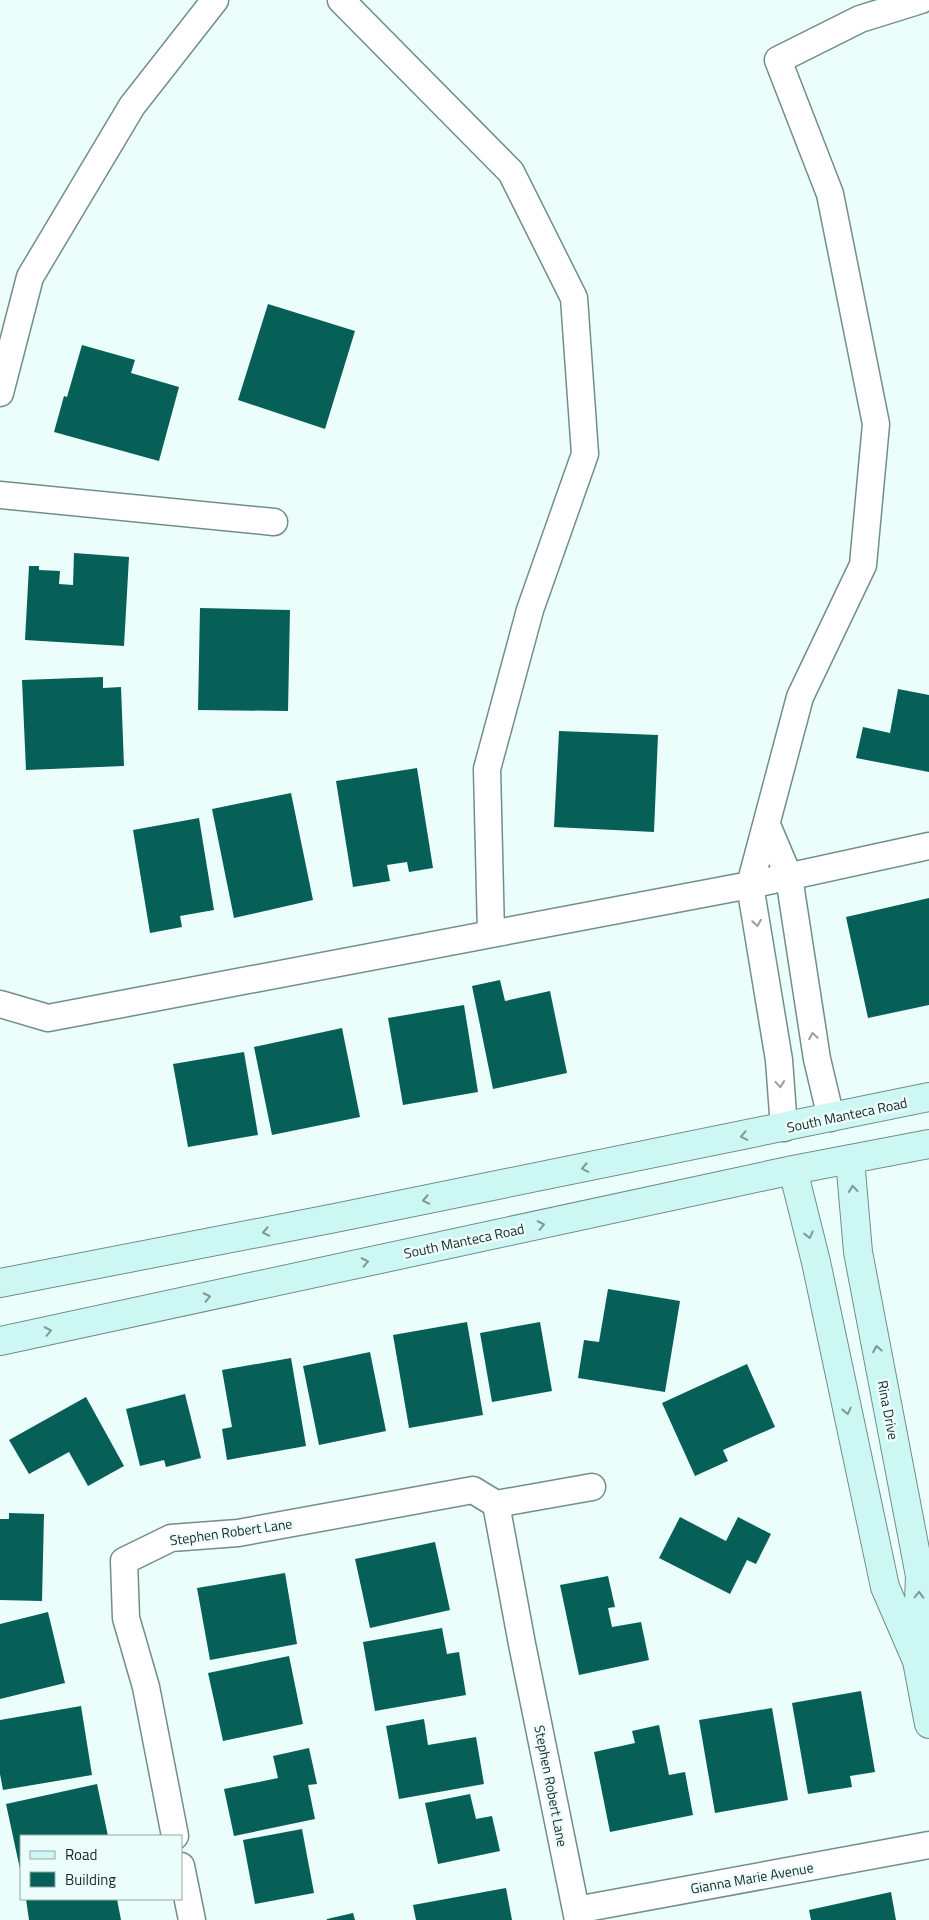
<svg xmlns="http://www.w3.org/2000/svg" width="929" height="1920" viewBox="0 0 929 1920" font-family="'Titillium Web',sans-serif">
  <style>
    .building { fill: #076058 }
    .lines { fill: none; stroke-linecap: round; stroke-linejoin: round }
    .street-casing { stroke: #728e8a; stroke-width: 29 }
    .secondary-casing { stroke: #728e8a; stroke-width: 30 }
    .street { stroke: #fff; stroke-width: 26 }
    .secondary { stroke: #ccf7f3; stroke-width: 28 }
    .oneway { stroke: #989e9d }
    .oneway2 { stroke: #7c9996 }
    .labels { text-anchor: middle; stroke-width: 5; stroke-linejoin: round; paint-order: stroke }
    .street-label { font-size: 14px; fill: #1b2725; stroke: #ebfefb }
  </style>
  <rect width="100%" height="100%" fill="#ebfefb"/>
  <path class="building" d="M 268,304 L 355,331 L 325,429 L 238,400 Z
    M 82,345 L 135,360 L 131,373 L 179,387 L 159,461 L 54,432 L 64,396 L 67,397 Z
    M 74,553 L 129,557 L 124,646 L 25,640 L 29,566 L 39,566 L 39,570 L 60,571 L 59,584 L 73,585 Z
    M 200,608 L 290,610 L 288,711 L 198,710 Z
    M 103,677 L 103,688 L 121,687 L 124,766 L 26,770 L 22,680 Z
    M 898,689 L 929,695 L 929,772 L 856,758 L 863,727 L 890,733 Z
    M 559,731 L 658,735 L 654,832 L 554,827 Z
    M 417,768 L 433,868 L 409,872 L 407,862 L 387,865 L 390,881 L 353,887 L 336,781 Z
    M 291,793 L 313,900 L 234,918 L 212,809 Z
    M 199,818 L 214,910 L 180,916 L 182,927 L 150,933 L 133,830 Z
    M 929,898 L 929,1005 L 868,1018 L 846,917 Z
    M 500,980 L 505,1001 L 550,991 L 567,1073 L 493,1089 L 472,986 Z
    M 464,1005 L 478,1092 L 403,1105 L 388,1018 Z
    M 342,1028 L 360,1117 L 272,1135 L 254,1047 Z
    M 244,1052 L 258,1135 L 188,1147 L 173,1064 Z
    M 608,1289 L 680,1301 L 665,1392 L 578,1378 L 584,1340 L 599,1342 Z
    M 467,1322 L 483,1415 L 409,1428 L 393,1335 Z
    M 540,1322 L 552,1391 L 492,1402 L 480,1333 Z
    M 370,1352 L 386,1431 L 319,1445 L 303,1366 Z
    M 291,1358 L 306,1446 L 227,1460 L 222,1429 L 232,1427 L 222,1370 Z
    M 747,1364 L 775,1427 L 723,1450 L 728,1461 L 695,1476 L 662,1403 Z
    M 185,1394 L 201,1458 L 166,1467 L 164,1460 L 140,1466 L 126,1409 Z
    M 86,1397 L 124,1466 L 88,1486 L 69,1452 L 29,1474 L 9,1440 Z
    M 9,1513 L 44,1514 L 42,1601 L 0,1600 L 0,1519 L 9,1519 Z
    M 680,1517 L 726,1541 L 738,1517 L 771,1534 L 756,1564 L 747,1560 L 730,1594 L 659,1558 Z
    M 435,1542 L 450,1610 L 370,1628 L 355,1559 Z
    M 285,1573 L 297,1644 L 210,1660 L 197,1588 Z
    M 608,1576 L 615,1607 L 608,1608 L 612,1627 L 641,1622 L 649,1660 L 579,1675 L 560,1585 Z
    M 48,1612 L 65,1683 L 0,1699 L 0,1624 Z
    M 442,1628 L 447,1654 L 459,1652 L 466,1695 L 375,1711 L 363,1642 Z
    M 289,1656 L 303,1724 L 223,1741 L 208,1673 Z
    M 861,1691 L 875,1772 L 850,1776 L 852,1787 L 808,1794 L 792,1703 Z
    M 81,1706 L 92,1775 L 3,1790 L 0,1774 L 0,1720 Z
    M 772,1708 L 788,1800 L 715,1813 L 699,1720 Z
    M 424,1719 L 428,1745 L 476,1737 L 484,1784 L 399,1799 L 386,1726 Z
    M 659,1725 L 669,1775 L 685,1772 L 693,1815 L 610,1832 L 594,1752 L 635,1743 L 632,1731 Z
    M 309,1748 L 317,1784 L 308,1785 L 315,1819 L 234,1836 L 224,1789 L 278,1778 L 273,1756 Z
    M 97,1784 L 108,1836 L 21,1836 L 20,1869 L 6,1804 Z
    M 470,1794 L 476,1819 L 492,1816 L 500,1851 L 438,1864 L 425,1803 Z
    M 302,1829 L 314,1893 L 255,1904 L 243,1840 Z
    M 506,1888 L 512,1920 L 416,1920 L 413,1905 Z
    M 891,1892 L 896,1920 L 811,1920 L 809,1910 Z
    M 26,1899 L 117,1899 L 121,1920 L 29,1920 Z
    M 353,1913 L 355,1920 L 327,1920 L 327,1919 Z"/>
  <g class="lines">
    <g class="street-casing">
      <path id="street" d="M 341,0 L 511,172 L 574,298 L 585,454 L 530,610 L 487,769 L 491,934
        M 0,393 L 30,277 L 132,106 L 215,0
        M 0,495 L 274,522
        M 767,825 L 789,877 L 817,1059 L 831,1118
        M 0,1004 L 48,1018 L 750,885 L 929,846
        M 784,1128 L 779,1060 L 750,885 L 800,697 L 863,565 L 876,424 L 830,194 L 778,60 L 860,19 L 921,0
        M 496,1504 L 522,1644 L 578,1920
        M 175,1836 L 146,1687 L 126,1618 L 124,1561 L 171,1538 L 238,1533 L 473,1490 L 496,1504 L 592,1487
        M 181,1866 L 192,1920
        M 576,1910 L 929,1845"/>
    </g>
    <g class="secondary-casing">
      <path id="secondary" d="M 850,1159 L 858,1252 L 920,1576 L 917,1652
        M 793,1170 L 816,1262 L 885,1587 L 917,1661 L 929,1724
        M 0,1283 L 335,1218 L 929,1097
        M 0,1341 L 793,1170 L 929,1144"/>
    </g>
    <use href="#street" class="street"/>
    <use href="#secondary" class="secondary"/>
  </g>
  <defs><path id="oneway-chevron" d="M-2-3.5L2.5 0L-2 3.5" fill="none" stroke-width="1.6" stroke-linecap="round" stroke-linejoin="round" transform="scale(1.25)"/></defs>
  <g class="oneway">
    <use href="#oneway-chevron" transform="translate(757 923) rotate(81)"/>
    <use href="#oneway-chevron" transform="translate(813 1036) rotate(-99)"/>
    <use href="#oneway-chevron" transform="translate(780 1084) rotate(85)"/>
  </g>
  <g class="oneway2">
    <use href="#oneway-chevron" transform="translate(744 1136) rotate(169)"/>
    <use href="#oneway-chevron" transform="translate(585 1168) rotate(169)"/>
    <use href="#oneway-chevron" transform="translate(853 1189) rotate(-95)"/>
    <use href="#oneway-chevron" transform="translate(426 1200) rotate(169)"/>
    <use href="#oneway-chevron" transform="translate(541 1225) rotate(-12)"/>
    <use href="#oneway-chevron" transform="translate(266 1232) rotate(169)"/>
    <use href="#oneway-chevron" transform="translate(809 1235) rotate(76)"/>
    <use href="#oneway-chevron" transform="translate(365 1262) rotate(-12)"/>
    <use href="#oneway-chevron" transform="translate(207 1297) rotate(-12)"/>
    <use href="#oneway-chevron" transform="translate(48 1331) rotate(-12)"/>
    <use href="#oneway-chevron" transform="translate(877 1349) rotate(-101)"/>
    <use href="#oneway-chevron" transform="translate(847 1411) rotate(78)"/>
    <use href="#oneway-chevron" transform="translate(919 1595) rotate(-88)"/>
  </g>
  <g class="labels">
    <g class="street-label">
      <text transform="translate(847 1115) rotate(-12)" y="5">South Manteca Road</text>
      <text transform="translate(464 1241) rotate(-12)" y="5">South Manteca Road</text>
      <text transform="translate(888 1410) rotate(79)" y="5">Rina Drive</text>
      <text transform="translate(231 1532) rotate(-8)" y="5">Stephen Robert Lane</text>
      <text transform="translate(551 1786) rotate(79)" y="5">Stephen Robert Lane</text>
      <text transform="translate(752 1878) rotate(-10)" y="5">Gianna Marie Avenue</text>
    </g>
  </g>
  <rect x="20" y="1835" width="162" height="65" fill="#ebfefb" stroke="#98a8a5"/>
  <rect x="30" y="1851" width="25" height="8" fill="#ccf7f3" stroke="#98a8a5"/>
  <text x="65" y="1860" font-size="15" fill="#1b2725">Road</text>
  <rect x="30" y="1872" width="25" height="15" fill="#076058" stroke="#98a8a5"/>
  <text x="65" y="1885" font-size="15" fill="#1b2725">Building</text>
</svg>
